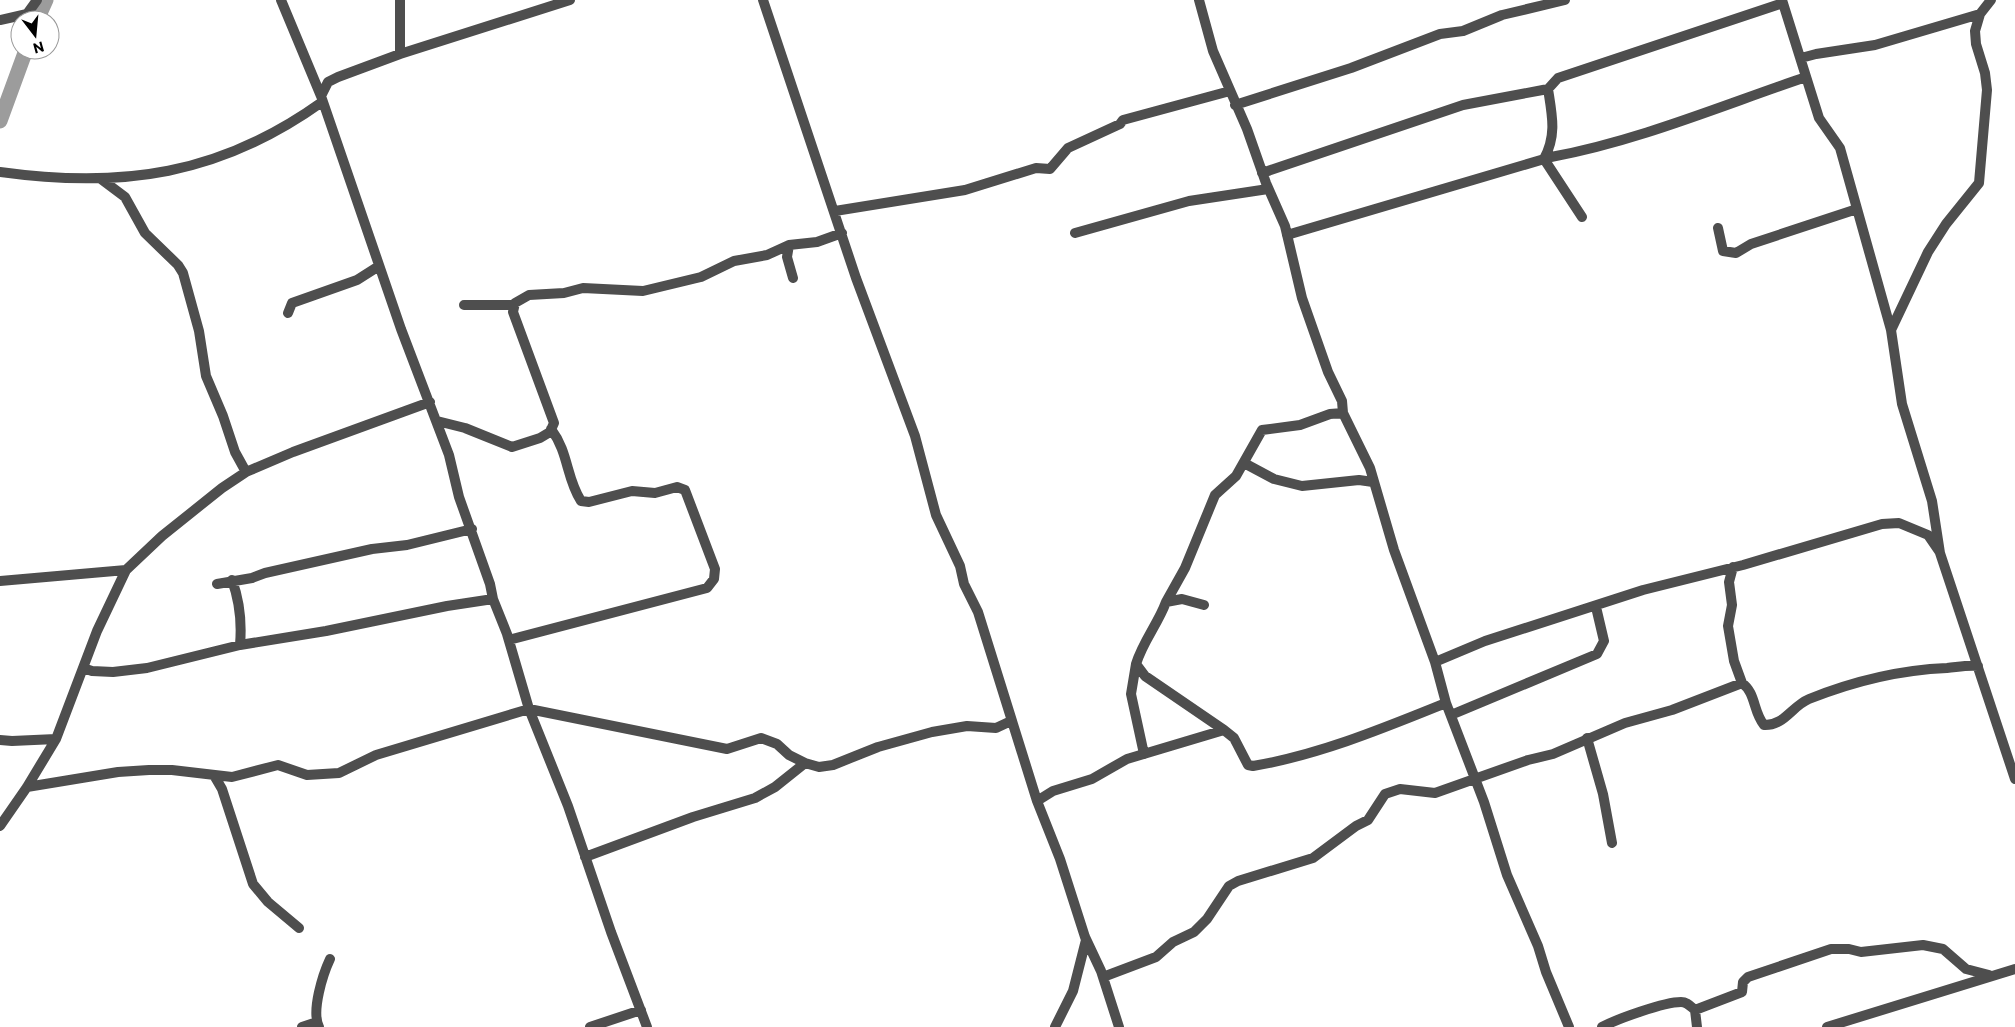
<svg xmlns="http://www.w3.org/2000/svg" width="2015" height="1027" viewBox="0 0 2015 1027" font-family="Commissioner,sans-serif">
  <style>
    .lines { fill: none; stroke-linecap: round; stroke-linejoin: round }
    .river { stroke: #9c9c9c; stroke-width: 15 }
    .street { stroke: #4e4e4e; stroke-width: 10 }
  </style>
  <rect width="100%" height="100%" fill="#fff"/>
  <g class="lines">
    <path class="river" d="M 37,20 L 46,0
      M 0,121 L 26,50"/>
    <path class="street" d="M 281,0 L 321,96
      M 570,0 L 400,54 L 338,77 L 328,82 L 321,96 L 401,329 L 449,455 L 459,497 L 490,584 L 493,599 L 507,634 L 529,709 L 568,806 L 611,932 L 647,1027
      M 763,0 L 856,278 L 915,436 L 936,515 L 960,566 L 964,584 L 978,612 L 1037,801 L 1060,859 L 1085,937 L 1101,971 L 1119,1027
      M 1199,0 L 1213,51 L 1247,129 L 1266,183 L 1285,226 L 1302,298 L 1328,372 L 1342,401 L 1343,413 L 1370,468 L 1394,550 L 1435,662 L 1446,703 L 1484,802 L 1507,875 L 1538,946 L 1546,972 L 1569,1027
      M 1782,0 L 1819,118 L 1840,148 L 1891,330 L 1902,404 L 1932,501 L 1940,553 L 2015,779
      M 0,20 L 27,14 L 37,0
      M 400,54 L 400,0
      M 1801,58 L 1816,54 L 1875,45 L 1980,14
      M 1548,89 C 1552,115 1557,135 1544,159 L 1582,217
      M 1235,105 L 1351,68 L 1440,34 L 1463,31 L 1502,15 L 1565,0
      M 0,172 C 122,189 220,175 322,102
      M 1262,173 L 1463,105 L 1548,89 L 1558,78 L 1783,3
      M 101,179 L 125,197 L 145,233 L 178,265 L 183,273 L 199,331 L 206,376 L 223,416 L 235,452 L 246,472
      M 835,211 L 965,190 L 1036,168 L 1050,169 L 1068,148 L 1120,124 L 1123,120 L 1230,91
      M 1718,228 L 1723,251 L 1736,253 L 1751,244 L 1857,209
      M 1075,233 L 1189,201 L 1268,189
      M 1287,235 L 1551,157 C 1638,141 1723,105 1806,77
      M 793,278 L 787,257 L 789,245 L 817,242 L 842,233
      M 464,305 L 514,305
      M 288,313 L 292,303 L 357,280 L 379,266
      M 1891,330 L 1928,252 L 1946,224 L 1979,183 L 1987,90 L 1985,73 L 1976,44 L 1975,31 L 1980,14 L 1991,0
      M 437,421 L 465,428 L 512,447 L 540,438 L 550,432 L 554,423 L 513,312 L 515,303 L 529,295 L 564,293 L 583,288 L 643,291 L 701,277 L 734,261 L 767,255 L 789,245
      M 1244,463 L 1274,479 L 1302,486 L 1359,480 L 1373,482
      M 1733,567 L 1729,582 L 1732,605 L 1728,626 L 1734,661 L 1742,683 C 1756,693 1753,712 1764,725 C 1784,726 1792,706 1809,699 C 1854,681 1899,670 1947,668 C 1958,667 1967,665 1978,666
      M 232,580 C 240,602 242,622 240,645
      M 0,581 L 126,570
      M 217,584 L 252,578 L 265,573 L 372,549 L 407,545 L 472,529
      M 1166,602 L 1185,568 L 1215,495 L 1236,476 L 1262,430 L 1300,425 L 1330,414 L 1343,413
      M 1204,605 L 1182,599 L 1166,602 C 1158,624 1143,641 1136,664 L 1145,676 L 1224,730
      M 509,640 L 707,588 L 714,579 L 715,569 L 685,490 L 677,487 L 655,493 L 632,491 L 589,502 L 581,501 C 566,478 569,453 551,429
      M 1435,662 L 1485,641 L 1643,590 L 1743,565 L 1882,524 L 1899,523 L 1928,535 L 1939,551
      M 1136,664 L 1131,694 L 1144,754
      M 83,668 L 92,671 L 113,672 L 147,668 L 240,645 L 326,631 L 447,606 L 493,599
      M 1451,715 L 1597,654 L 1604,641 L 1596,607
      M 1587,738 L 1603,794 L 1612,843
      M 0,740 L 12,741 L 56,739
      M 215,777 L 222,789 L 253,884 L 268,902 L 299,928
      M 27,787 L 118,772 L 149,770 L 172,770 L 232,777 L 278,765 L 307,775 L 339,773 L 376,755 L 529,709 L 727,749 L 761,738 L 777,744 L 789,755 L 805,763 L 819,767 L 833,765 L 878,747 L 932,732 L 967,726 L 996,728 L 1011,721
      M 1037,801 L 1053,791 L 1092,779 L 1127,759 L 1224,730 L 1234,738 L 1248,765 L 1253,766 C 1319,755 1384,728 1446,703
      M 0,826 L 27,787 L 56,739 L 97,631 L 126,570 L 162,536 L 222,488 L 246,472 L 293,452 L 430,402
      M 585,857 L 693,817 L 755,798 L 775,787 L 805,763
      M 1103,977 L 1156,957 L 1173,942 L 1194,932 L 1207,919 L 1229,886 L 1238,881 L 1313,858 L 1356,826 L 1368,820 L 1385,794 L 1400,789 L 1435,793 L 1528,760 L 1553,754 L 1625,723 L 1672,710 L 1742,683
      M 1695,1010 L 1697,1027
      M 302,1027 L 317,1022
      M 319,1027 C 311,1011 323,974 330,959
      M 590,1027 L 641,1010
      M 1055,1027 L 1073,991 L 1086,940
      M 1602,1027 C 1617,1019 1664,1002 1681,1002 C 1687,1002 1690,1006 1695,1010 L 1742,992 L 1743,982 L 1748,977 L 1831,949 L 1849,949 L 1861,952 L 1923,945 L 1943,949 L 1966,969 L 1989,975
      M 1827,1027 L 2015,969"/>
  </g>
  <g transform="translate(35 35) rotate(164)"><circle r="24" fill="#ffffff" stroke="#999999"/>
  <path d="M0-4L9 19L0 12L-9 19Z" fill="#000000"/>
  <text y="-8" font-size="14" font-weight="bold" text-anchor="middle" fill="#000000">N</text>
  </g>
</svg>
